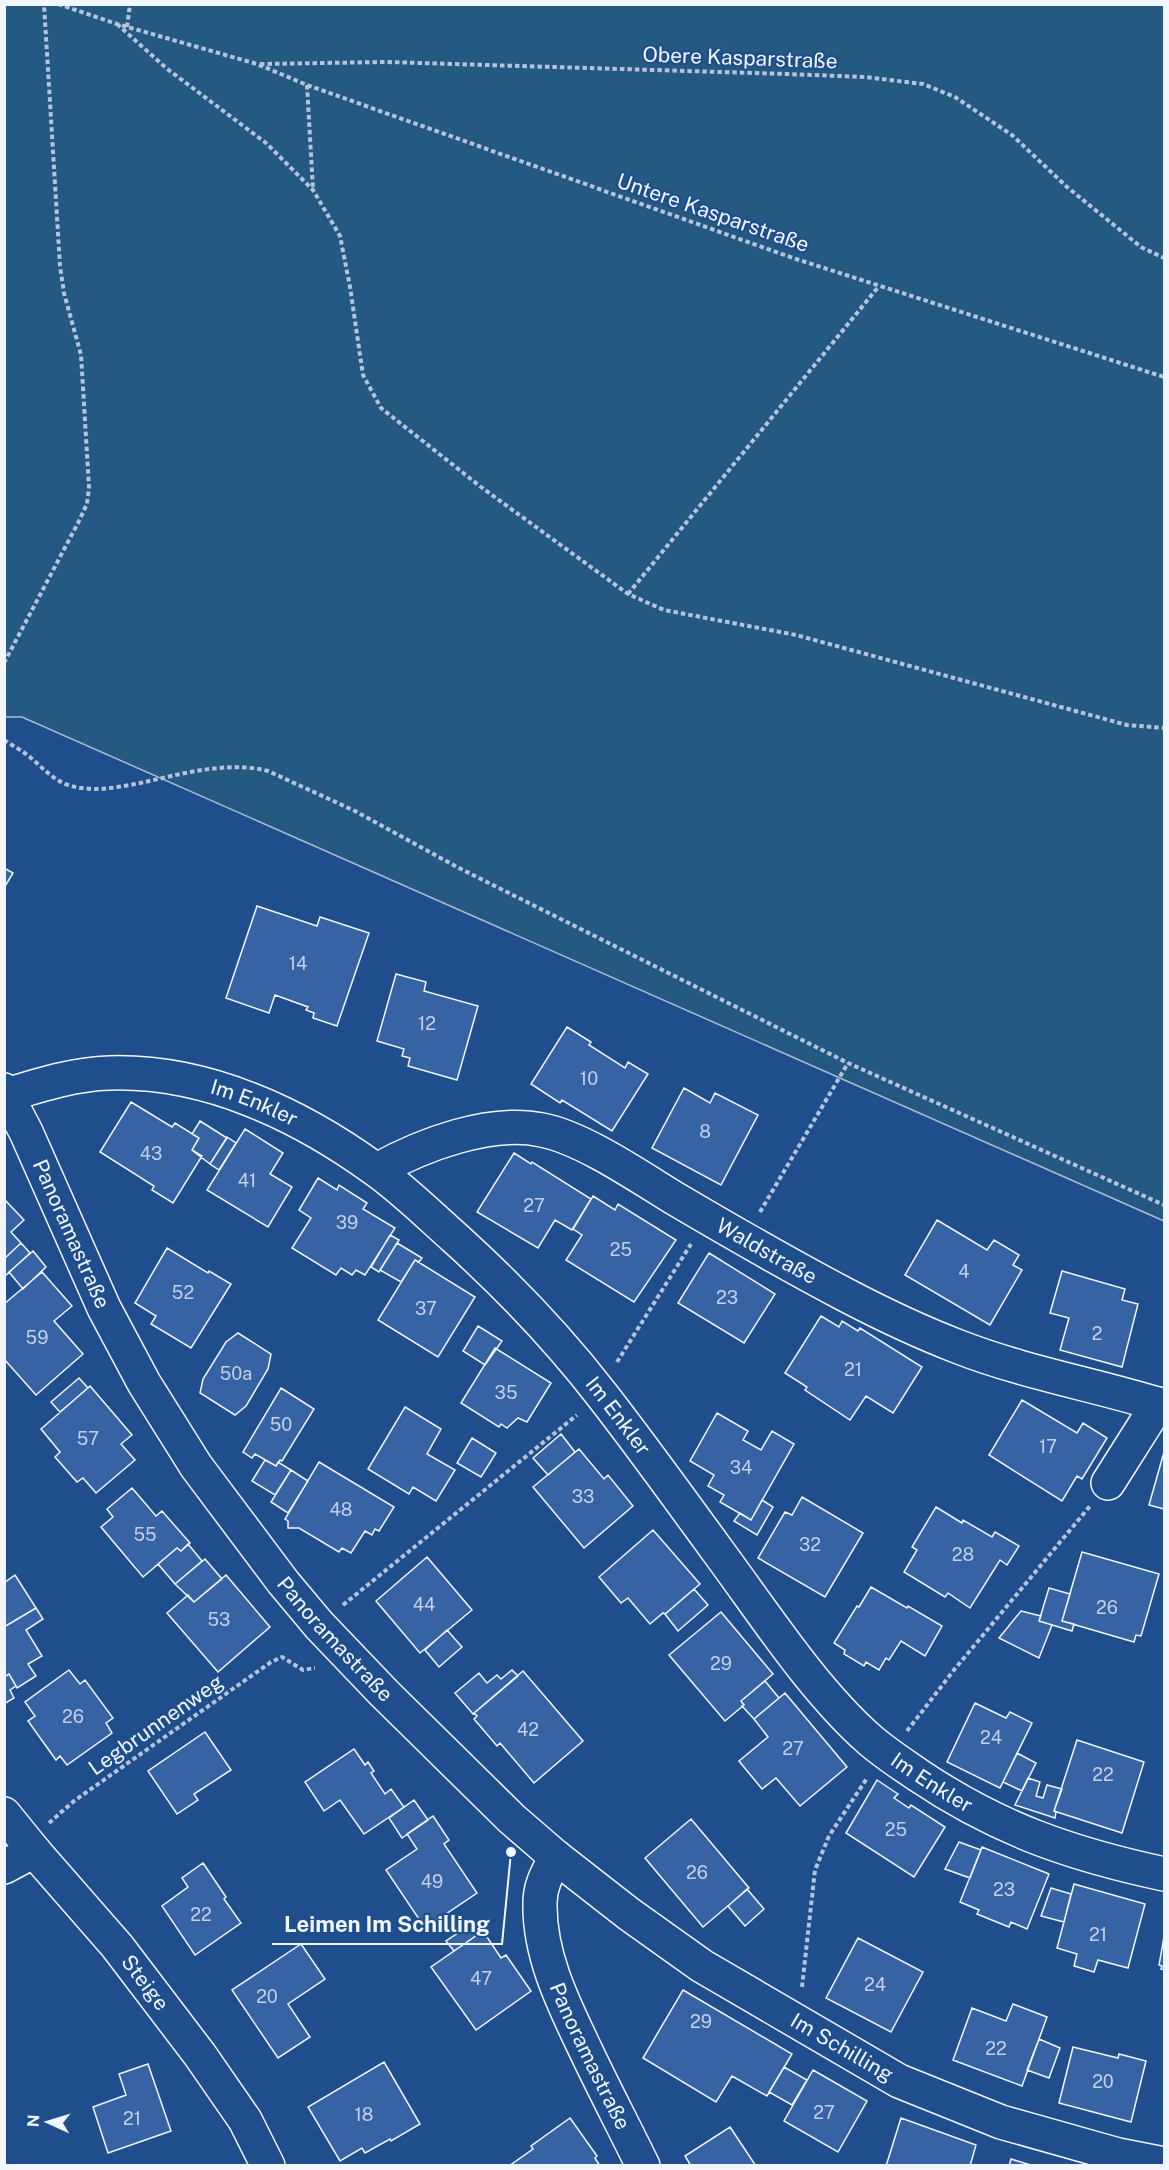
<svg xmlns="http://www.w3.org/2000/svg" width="1169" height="2170" viewBox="0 0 1169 2170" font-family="'Public Sans',sans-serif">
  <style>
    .green { fill: #245a82; stroke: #a8bbd7; stroke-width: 1.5 }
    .building { fill: #3563a3; stroke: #f2f6ff; stroke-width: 1.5 }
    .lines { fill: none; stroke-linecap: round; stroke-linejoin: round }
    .minor-casing { stroke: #f2f6ff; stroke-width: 36 }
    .path { stroke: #b3c4dc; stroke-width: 4; stroke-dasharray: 4.5 3; stroke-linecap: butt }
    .minor { stroke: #1f4e8c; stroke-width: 33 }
    .labels { text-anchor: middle; stroke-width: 4.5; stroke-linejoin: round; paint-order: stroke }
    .number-label { font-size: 18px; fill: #c3d1e8 }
    .street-label { font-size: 21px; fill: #f2f6ff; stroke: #1f4e8c }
    .leader { fill: none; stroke: #f2f6ff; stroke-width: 2 }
    .callout-dot { fill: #f2f6ff; stroke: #1f4e8c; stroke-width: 2 }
    .callout-label { font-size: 22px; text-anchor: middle; font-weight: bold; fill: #f2f6ff; stroke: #1f4e8c; stroke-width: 4.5; stroke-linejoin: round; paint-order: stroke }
  </style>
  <rect width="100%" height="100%" fill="#1f4e8c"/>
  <path class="green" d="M 4,5 L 1164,5 L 1164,1221 L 22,717 L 5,717 Z"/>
  <path class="building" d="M 4,868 L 13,873 L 4,888 Z
    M 257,906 L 317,926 L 320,917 L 369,933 L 337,1026 L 313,1018 L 314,1013 L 306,1010 L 308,1007 L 275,995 L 269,1013 L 226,998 Z
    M 396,974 L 426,982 L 424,991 L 478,1006 L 457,1080 L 408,1066 L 410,1058 L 402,1056 L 404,1049 L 377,1041 Z
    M 567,1027 L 591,1042 L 589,1045 L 625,1068 L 628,1062 L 648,1074 L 612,1131 L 562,1100 L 560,1103 L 531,1084 Z
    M 684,1088 L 710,1103 L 715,1093 L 758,1115 L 721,1185 L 652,1148 Z
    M 131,1102 L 172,1127 L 175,1123 L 199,1138 L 192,1150 L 202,1156 L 173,1203 L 152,1190 L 154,1186 L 100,1152 Z
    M 200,1121 L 227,1138 L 210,1164 L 192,1150 L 199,1138 L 192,1134 Z
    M 245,1129 L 283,1153 L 270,1174 L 292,1187 L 268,1227 L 207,1190 Z
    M 227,1137 L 236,1143 L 219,1170 L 210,1164 Z
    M 514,1153 L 531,1164 L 532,1162 L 591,1199 L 572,1230 L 555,1220 L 538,1248 L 477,1212 Z
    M 318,1178 L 337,1190 L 339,1185 L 367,1203 L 363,1209 L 395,1228 L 365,1275 L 356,1270 L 352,1275 L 341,1268 L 336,1275 L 292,1248 L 311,1218 L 299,1210 Z
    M 593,1196 L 615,1210 L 618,1204 L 676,1240 L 634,1302 L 566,1260 L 582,1235 L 573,1229 Z
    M 4,1199 L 24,1220 L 11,1232 L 21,1243 L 4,1259 Z
    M 937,1220 L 987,1250 L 994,1240 L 1019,1255 L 1013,1265 L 1022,1270 L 990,1325 L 905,1275 Z
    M 390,1235 L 399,1240 L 379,1272 L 371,1267 Z
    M 21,1243 L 30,1253 L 4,1277 L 4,1259 Z
    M 397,1243 L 422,1258 L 419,1262 L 415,1260 L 401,1282 L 380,1270 Z
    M 167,1248 L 208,1273 L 209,1271 L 231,1284 L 191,1348 L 151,1324 L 156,1316 L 135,1303 Z
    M 33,1251 L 46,1267 L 23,1289 L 9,1272 Z
    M 709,1253 L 775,1294 L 744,1343 L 678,1303 Z
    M 415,1260 L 475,1297 L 438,1357 L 378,1320 Z
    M 1062,1271 L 1125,1289 L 1122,1300 L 1138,1304 L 1122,1367 L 1060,1350 L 1069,1318 L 1050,1313 Z
    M 42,1272 L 72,1306 L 54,1321 L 83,1354 L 36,1395 L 4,1359 L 4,1304 Z
    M 821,1316 L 839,1327 L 842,1321 L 858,1331 L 860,1328 L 922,1367 L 893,1413 L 866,1396 L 850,1420 L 805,1390 L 807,1387 L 785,1373 Z
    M 478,1326 L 502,1341 L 485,1365 L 463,1351 Z
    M 238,1333 L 271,1354 L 268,1369 L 246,1406 L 235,1415 L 200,1393 L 203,1379 L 226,1342 Z
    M 495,1348 L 551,1383 L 527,1422 L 518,1418 L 507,1428 L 501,1424 L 499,1427 L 461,1403 Z
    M 79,1378 L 88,1388 L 60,1412 L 51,1402 Z
    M 90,1386 L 132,1435 L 121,1444 L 135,1460 L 96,1493 L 83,1478 L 77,1482 L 55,1457 L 60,1452 L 41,1429 Z
    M 281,1388 L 314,1409 L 282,1461 L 280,1460 L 276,1466 L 255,1454 L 252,1458 L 243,1452 Z
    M 1022,1400 L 1077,1433 L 1083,1423 L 1107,1438 L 1082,1479 L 1077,1476 L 1062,1501 L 989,1455 Z
    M 405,1407 L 441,1429 L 427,1454 L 455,1470 L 436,1501 L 413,1487 L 409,1494 L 368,1469 Z
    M 717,1413 L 748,1431 L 743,1440 L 761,1450 L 772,1431 L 794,1444 L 751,1520 L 720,1502 L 724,1495 L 708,1486 L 714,1475 L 690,1461 Z
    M 561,1434 L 575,1452 L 548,1475 L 533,1458 Z
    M 472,1438 L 496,1453 L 481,1477 L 457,1463 Z
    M 579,1449 L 604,1479 L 608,1475 L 633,1506 L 584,1548 L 533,1487 Z
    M 1164,1452 L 1164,1509 L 1149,1505 Z
    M 265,1460 L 276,1466 L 278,1462 L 291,1470 L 275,1495 L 252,1481 Z
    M 319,1462 L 394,1507 L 379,1531 L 375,1529 L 372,1535 L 365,1531 L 351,1553 L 342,1548 L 339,1552 L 299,1528 L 288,1528 L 288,1521 L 285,1519 Z
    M 291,1470 L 308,1481 L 288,1513 L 271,1502 Z
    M 132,1488 L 156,1516 L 162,1511 L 190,1543 L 181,1551 L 177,1548 L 143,1577 L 101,1527 L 113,1517 L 107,1509 Z
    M 802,1497 L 863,1533 L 825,1597 L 758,1558 L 785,1512 L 792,1515 Z
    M 762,1500 L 773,1507 L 757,1535 L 734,1521 L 740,1513 L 751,1520 Z
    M 936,1507 L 962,1523 L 963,1520 L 992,1537 L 995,1532 L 1019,1546 L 1007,1565 L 1000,1560 L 970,1608 L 948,1593 L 945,1597 L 904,1572 L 917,1550 L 912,1547 Z
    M 653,1530 L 700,1584 L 665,1614 L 663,1613 L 650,1624 L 628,1598 L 621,1603 L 599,1577 Z
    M 188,1544 L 202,1561 L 175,1584 L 158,1564 L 177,1548 L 181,1551 Z
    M 1082,1552 L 1159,1574 L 1141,1636 L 1136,1635 L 1134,1642 L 1062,1621 Z
    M 427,1557 L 472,1610 L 420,1653 L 376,1601 Z
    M 205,1559 L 222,1579 L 194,1602 L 175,1584 Z
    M 15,1575 L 36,1608 L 4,1627 L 4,1583 Z
    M 226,1575 L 270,1627 L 218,1672 L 167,1613 L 188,1595 L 194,1602 Z
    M 871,1587 L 907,1608 L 908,1606 L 942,1626 L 925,1656 L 901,1641 L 889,1660 L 886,1658 L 879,1670 L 866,1662 L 864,1666 L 844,1654 L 845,1650 L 834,1643 L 857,1606 L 859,1607 Z
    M 1049,1588 L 1070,1594 L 1062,1621 L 1074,1624 L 1072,1631 L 1039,1621 Z
    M 694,1589 L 708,1605 L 678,1631 L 665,1614 Z
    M 36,1608 L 43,1619 L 26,1630 L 42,1656 L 28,1664 L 36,1676 L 17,1688 L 9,1674 L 4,1677 L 4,1627 Z
    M 1021,1611 L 1041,1616 L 1039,1621 L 1052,1625 L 1039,1658 L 999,1638 Z
    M 721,1612 L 773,1674 L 741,1701 L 744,1705 L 725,1721 L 669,1655 Z
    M 447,1630 L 462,1647 L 439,1667 L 425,1650 Z
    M 69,1670 L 80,1684 L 85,1680 L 113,1718 L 106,1723 L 112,1733 L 67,1765 L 60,1756 L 56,1760 L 28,1721 L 35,1716 L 25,1702 Z
    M 512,1670 L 518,1676 L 473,1714 L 455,1693 L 479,1673 L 487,1683 L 497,1675 L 501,1679 Z
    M 523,1671 L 583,1741 L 534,1783 L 500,1743 L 497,1746 L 474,1719 L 477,1716 L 474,1713 Z
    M 9,1674 L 16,1686 L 10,1690 L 14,1698 L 4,1704 L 4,1677 Z
    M 765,1681 L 779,1698 L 754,1719 L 742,1706 L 744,1705 L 741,1701 Z
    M 785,1693 L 847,1767 L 800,1806 L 776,1778 L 762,1789 L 739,1761 L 768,1737 L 754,1719 Z
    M 975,1703 L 1006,1718 L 1010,1712 L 1032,1723 L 1000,1788 L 947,1762 Z
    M 205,1732 L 231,1770 L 194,1794 L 198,1800 L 177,1814 L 148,1771 Z
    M 1077,1740 L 1144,1762 L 1122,1833 L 1054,1811 Z
    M 354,1749 L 365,1765 L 368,1762 L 374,1771 L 371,1773 L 385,1794 L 391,1789 L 404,1807 L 364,1834 L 340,1800 L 324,1811 L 305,1782 Z
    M 1017,1753 L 1036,1763 L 1022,1791 L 1003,1782 Z
    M 1028,1778 L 1040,1782 L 1036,1796 L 1043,1798 L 1047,1785 L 1062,1789 L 1054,1811 L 1056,1812 L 1055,1818 L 1015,1805 Z
    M 877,1780 L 898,1794 L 894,1798 L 909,1808 L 911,1805 L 945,1827 L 914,1877 L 846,1833 Z
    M 414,1800 L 428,1820 L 402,1838 L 389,1818 Z
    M 433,1816 L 449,1840 L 444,1844 L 477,1893 L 425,1928 L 386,1870 L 417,1849 L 407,1834 Z
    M 691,1819 L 749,1888 L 703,1927 L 645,1858 Z
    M 959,1842 L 981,1850 L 970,1878 L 945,1869 Z
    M 982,1847 L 1049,1874 L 1027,1929 L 1011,1922 L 1009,1927 L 977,1914 L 979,1910 L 960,1902 Z
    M 203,1863 L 226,1897 L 224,1899 L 241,1923 L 195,1955 L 162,1906 L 188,1887 L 182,1878 Z
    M 1074,1884 L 1145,1904 L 1128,1968 L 1098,1960 L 1094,1972 L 1074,1966 L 1077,1954 L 1057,1948 Z
    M 1051,1888 L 1071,1894 L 1064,1922 L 1041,1916 Z
    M 747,1889 L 764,1909 L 745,1926 L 728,1906 Z
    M 470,1925 L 477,1935 L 454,1951 L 446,1941 Z
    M 483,1931 L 501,1958 L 506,1955 L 531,1991 L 476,2030 L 431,1967 Z
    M 1164,1937 L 1164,1970 L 1161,1969 L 1162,1966 L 1159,1965 Z
    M 858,1938 L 923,1972 L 891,2032 L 826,1998 Z
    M 301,1944 L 325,1979 L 288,2004 L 310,2037 L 278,2058 L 232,1990 Z
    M 683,1990 L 792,2054 L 767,2096 L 732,2076 L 716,2102 L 643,2058 Z
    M 1013,2004 L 1047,2017 L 1022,2086 L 953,2060 L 972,2008 L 1006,2021 Z
    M 1039,2039 L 1060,2048 L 1049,2078 L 1027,2070 Z
    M 1073,2047 L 1118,2058 L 1119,2054 L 1146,2061 L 1131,2122 L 1059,2103 Z
    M 384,2062 L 420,2124 L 391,2141 L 390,2139 L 365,2153 L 362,2148 L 340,2161 L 308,2107 Z
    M 148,2064 L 171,2131 L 108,2153 L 93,2107 L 126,2095 L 119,2074 Z
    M 784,2067 L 807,2080 L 792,2105 L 769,2092 Z
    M 813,2070 L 867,2101 L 838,2152 L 784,2121 Z
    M 570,2118 L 597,2156 L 595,2158 L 600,2166 L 509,2166 L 533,2149 L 531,2146 Z
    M 901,2118 L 976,2145 L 970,2166 L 886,2166 Z
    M 730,2127 L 756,2166 L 691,2166 L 685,2156 Z
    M 1011,2159 L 1034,2166 L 1009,2166 Z"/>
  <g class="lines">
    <g class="minor-casing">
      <g id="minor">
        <path id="s1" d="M 4,1090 L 26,1132 L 104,1308 L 144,1383 L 196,1466 L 283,1582 L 319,1625 L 384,1693 L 512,1819 L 556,1857 L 629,1914 L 702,1966 L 899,2081 L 1001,2122 L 1118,2155 L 1164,2164"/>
        <path id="s2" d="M 7,1095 C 40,1085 74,1074 109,1073 C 206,1070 299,1114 376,1170 C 404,1190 429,1215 455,1238 C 508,1286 558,1338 602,1395 C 641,1445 679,1498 717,1550 C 763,1612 813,1690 870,1740 C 885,1753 902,1764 918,1775 C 998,1829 1071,1854 1164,1874"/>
        <path id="s3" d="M 377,1170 C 422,1145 490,1119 542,1130 C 583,1138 638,1176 674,1198 C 730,1231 787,1264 844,1294 C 882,1314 920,1332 959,1347 C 1026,1373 1097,1385 1164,1406"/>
        <path d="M 1108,1483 L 1158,1404"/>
        <path id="s4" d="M 4,1814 L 34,1851 L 117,1946 L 200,2055 L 245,2120 L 268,2166"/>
        <path id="s5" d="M 556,1857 C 548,1872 540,1885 540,1903 C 539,1956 564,2005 586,2051 C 604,2089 624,2127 643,2166"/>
        <path d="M 4,1867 L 34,1851"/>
      </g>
    </g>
    <path class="path" d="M 58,4 L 117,24 L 257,64 L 307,85 L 793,258 L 1164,377
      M 117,24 L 166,68 L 266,143 L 313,190 L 340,236 L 350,287 L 363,375 L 381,408 L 481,487 L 628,594 L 664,610 L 796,635 L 1127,725 L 1164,728
      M 127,27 L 130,4
      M 260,64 L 387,62 L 787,74 L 865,77 L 923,84 L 955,97 L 1012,135 L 1067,187 L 1141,247 L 1164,258
      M 307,85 L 313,189
      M 628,594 L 879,286
      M 4,663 L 78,523 L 87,504 L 89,487 L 81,355 L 64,293 L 60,266 L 44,4
      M 4,740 C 13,746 23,751 31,758 C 43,768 52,779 68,785 C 93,793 120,787 145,782 C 185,773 228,761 268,771 L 355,811 L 457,867 L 848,1063 L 1164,1205
      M 760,1212 L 848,1063
      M 617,1362 L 691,1244
      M 343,1605 L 577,1415
      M 907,1731 L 954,1670 L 1090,1506
      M 49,1823 L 74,1801 L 271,1662 L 282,1657 L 303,1670 L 315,1668
      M 802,1987 L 815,1870 L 829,1836 L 867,1778"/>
    <use href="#minor" class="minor"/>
  </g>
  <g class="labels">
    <g class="number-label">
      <text x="298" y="970">14</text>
      <text x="427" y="1030">12</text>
      <text x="589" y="1085">10</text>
      <text x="705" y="1138">8</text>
      <text x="151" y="1160">43</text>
      <text x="247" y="1187">41</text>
      <text x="534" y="1212">27</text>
      <text x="347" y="1229">39</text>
      <text x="621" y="1256">25</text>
      <text x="964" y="1278">4</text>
      <text x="183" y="1299">52</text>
      <text x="727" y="1304">23</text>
      <text x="426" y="1315">37</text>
      <text x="1097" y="1340">2</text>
      <text x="37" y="1344">59</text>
      <text x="853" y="1376">21</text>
      <text x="236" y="1380">50a</text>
      <text x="506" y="1399">35</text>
      <text x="281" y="1431">50</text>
      <text x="88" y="1445">57</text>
      <text x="1048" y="1453">17</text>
      <text x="741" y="1474">34</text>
      <text x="583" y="1503">33</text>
      <text x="341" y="1516">48</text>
      <text x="145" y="1541">55</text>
      <text x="810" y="1551">32</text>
      <text x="963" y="1561">28</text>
      <text x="424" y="1611">44</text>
      <text x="1107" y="1614">26</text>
      <text x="219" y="1626">53</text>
      <text x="721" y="1670">29</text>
      <text x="73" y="1723">26</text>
      <text x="528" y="1736">42</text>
      <text x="991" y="1744">24</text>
      <text x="793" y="1755">27</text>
      <text x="1103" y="1781">22</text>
      <text x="896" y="1836">25</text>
      <text x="697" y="1879">26</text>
      <text x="432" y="1888">49</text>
      <text x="1004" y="1896">23</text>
      <text x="201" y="1921">22</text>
      <text x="1098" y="1941">21</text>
      <text x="481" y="1985">47</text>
      <text x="875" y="1991">24</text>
      <text x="267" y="2003">20</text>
      <text x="701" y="2028">29</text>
      <text x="996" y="2055">22</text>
      <text x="1103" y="2088">20</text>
      <text x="824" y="2119">27</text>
      <text x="364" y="2121">18</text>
      <text x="132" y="2125">21</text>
    </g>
    <g class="street-label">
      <text transform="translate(740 58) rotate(2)" y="7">Obere Kasparstraße</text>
      <text transform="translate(713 213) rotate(19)" y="7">Untere Kasparstraße</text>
      <text dy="7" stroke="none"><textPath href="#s2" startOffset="254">Im Enkler</textPath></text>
      <text dy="7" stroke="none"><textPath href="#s1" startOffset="159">Panoramastraße</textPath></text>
      <text dy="7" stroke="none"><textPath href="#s3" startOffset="429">Waldstraße</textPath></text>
      <text dy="7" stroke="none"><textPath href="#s2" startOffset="740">Im Enkler</textPath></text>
      <text dy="7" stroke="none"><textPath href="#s1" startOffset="645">Panoramastraße</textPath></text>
      <text transform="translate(156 1725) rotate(-35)" y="7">Legbrunnenweg</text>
      <text dy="7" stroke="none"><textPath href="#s2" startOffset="1226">Im Enkler</textPath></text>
      <text dy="7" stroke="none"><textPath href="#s4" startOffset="220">Steige</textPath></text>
      <text dy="7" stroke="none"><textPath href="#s1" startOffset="1300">Im Schilling</textPath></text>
      <text dy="7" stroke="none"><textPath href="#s5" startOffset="212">Panoramastraße</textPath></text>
    </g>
  </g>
  <path class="leader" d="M511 1852L502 1944H272"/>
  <circle class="callout-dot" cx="511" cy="1852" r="6"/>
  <g class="callout-label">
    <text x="387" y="1932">Leimen Im Schilling</text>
  </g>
  <rect width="1169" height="2170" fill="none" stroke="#f2f6ff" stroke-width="12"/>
  <g transform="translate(48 2122) rotate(274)" stroke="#1f4e8c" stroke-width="4.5" paint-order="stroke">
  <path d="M0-4.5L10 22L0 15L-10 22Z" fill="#f2f6ff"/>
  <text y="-9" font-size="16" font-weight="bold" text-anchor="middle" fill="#f2f6ff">N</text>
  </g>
</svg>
